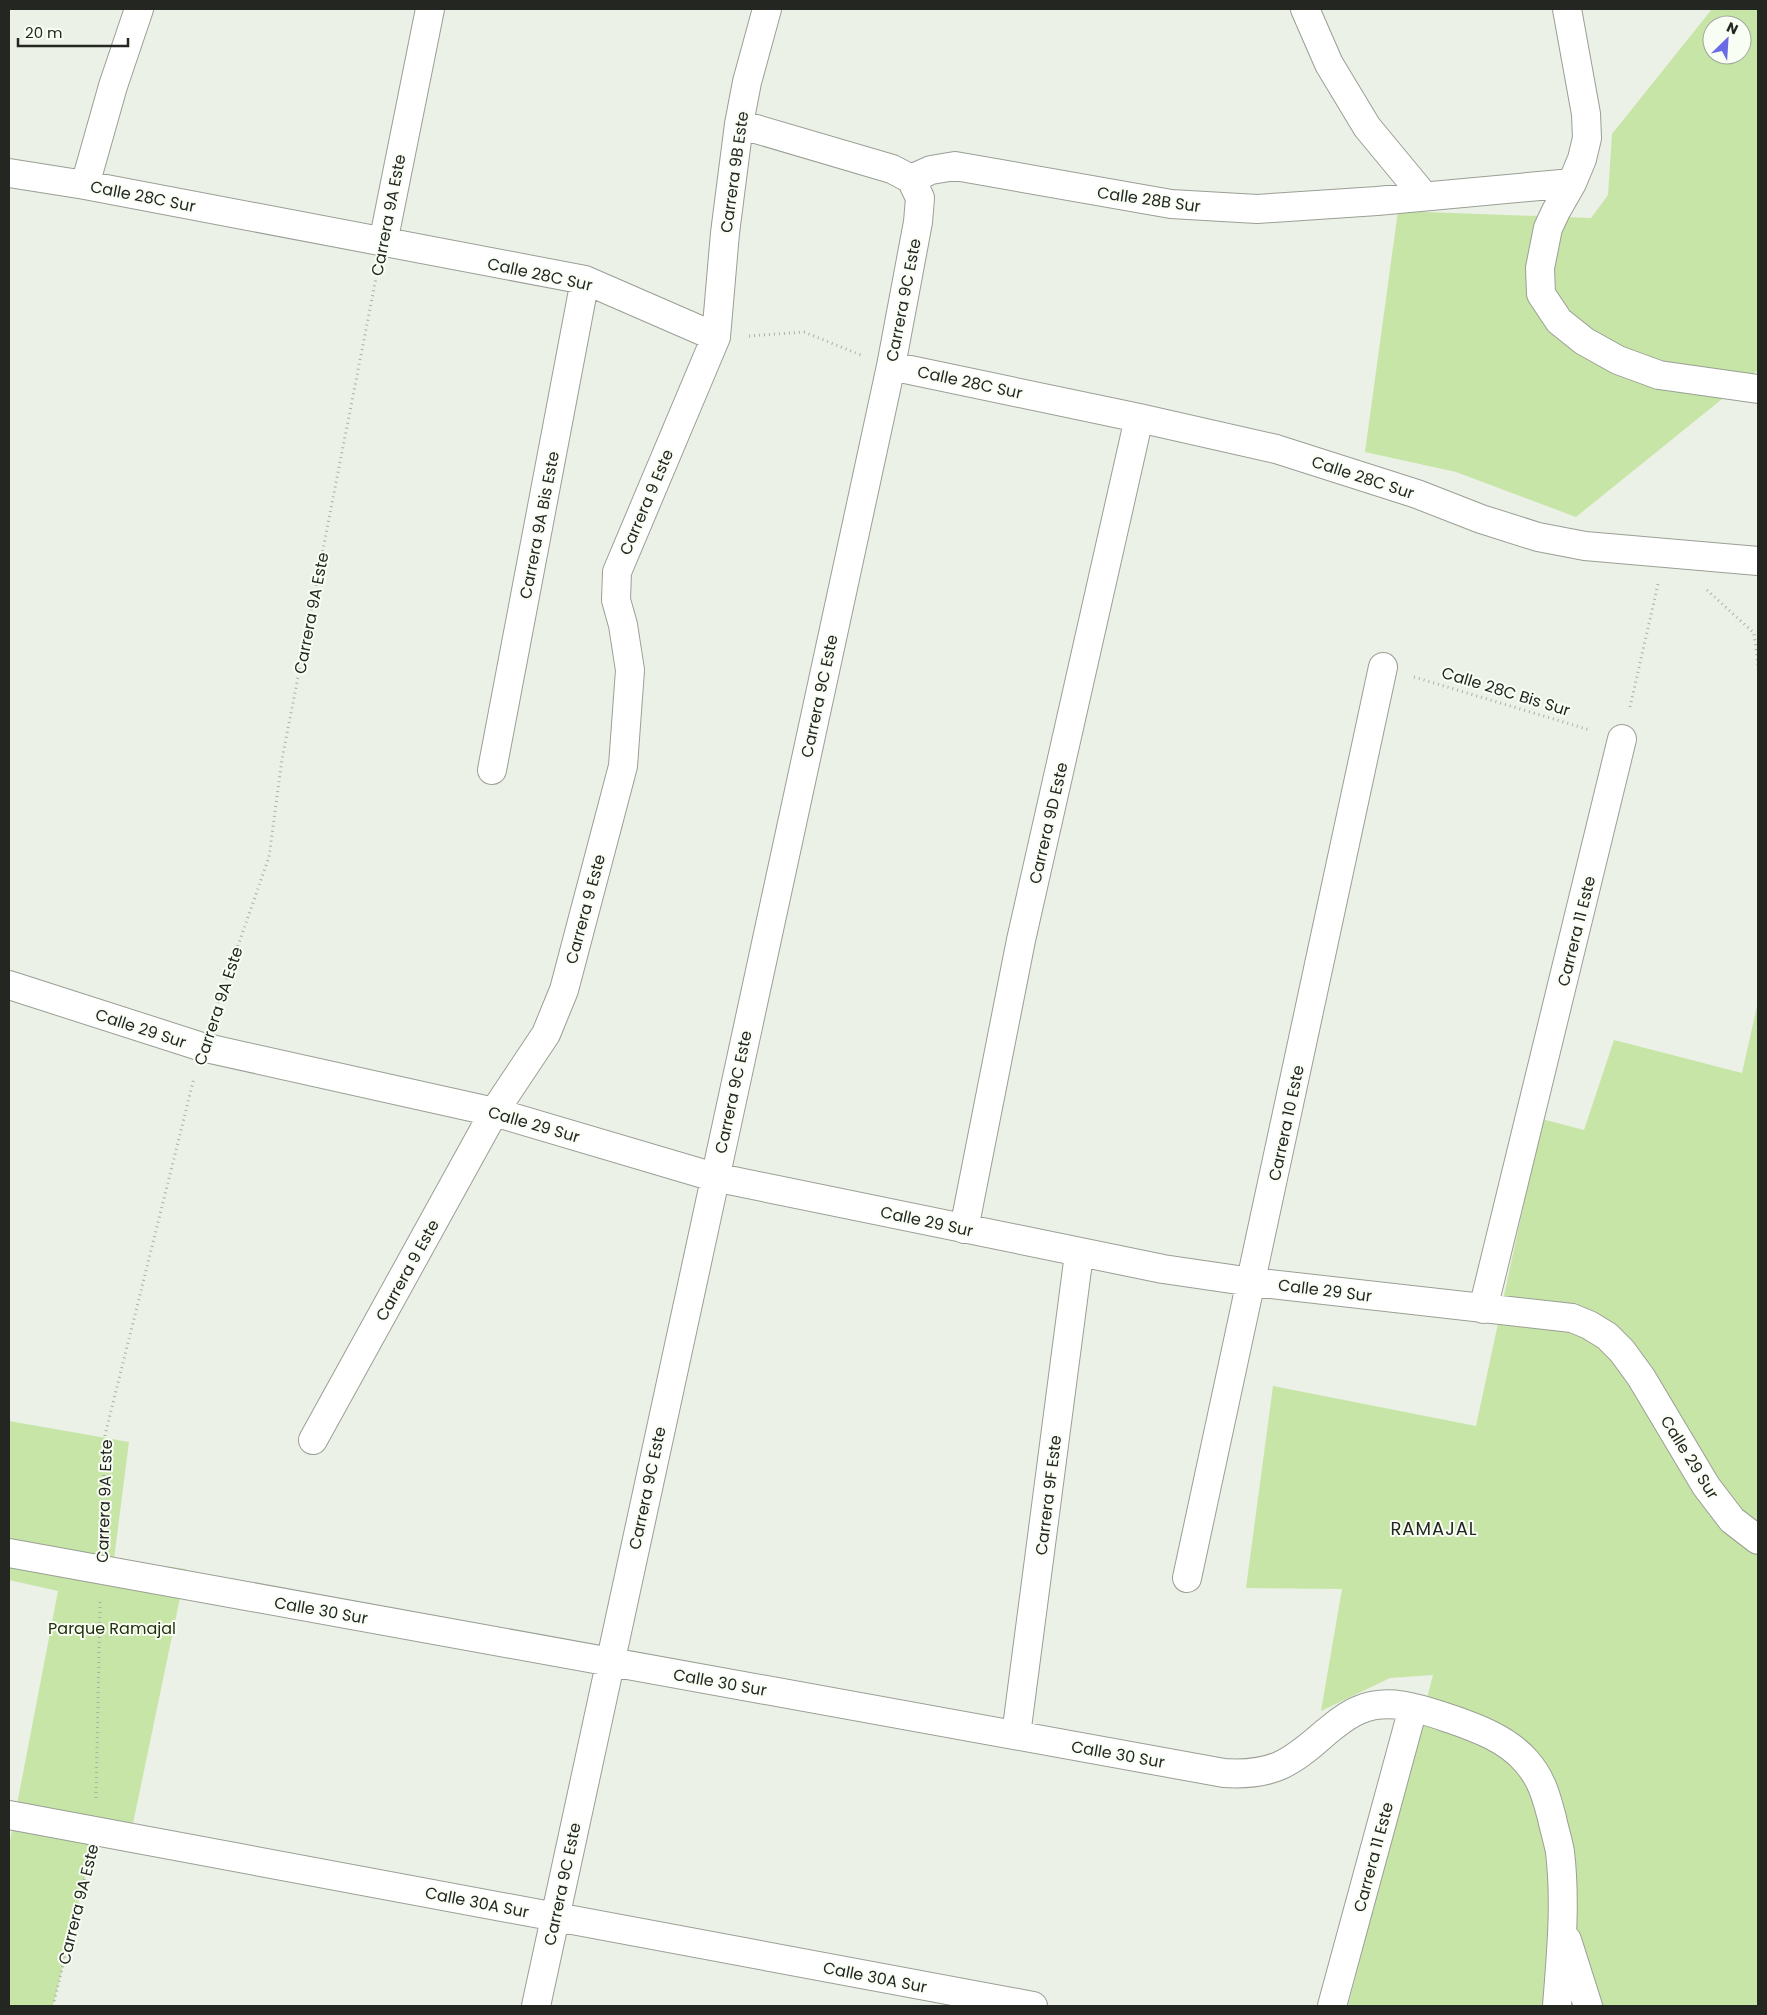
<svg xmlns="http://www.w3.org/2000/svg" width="1767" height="2015" viewBox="0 0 1767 2015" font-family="Poppins,sans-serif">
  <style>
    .green { fill: #c7e5a6; fill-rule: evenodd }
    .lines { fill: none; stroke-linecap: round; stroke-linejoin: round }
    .minor-casing { stroke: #9a9f95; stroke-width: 30 }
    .path { stroke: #acb1a8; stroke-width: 3; stroke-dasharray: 1 4; stroke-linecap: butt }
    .minor { stroke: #fff; stroke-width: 28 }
    .labels { text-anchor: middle; stroke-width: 4; stroke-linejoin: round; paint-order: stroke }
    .street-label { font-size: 16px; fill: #242622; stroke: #f8fef3 }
    .park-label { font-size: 16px; fill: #212f0e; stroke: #f8fef3 }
    .neighbourhood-label { font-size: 18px; letter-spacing: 1px; fill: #242622; stroke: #f8fef3 }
  </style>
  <rect width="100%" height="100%" fill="#ebf1e6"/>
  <path class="green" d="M 1712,9 L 1758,9 L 1758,370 L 1576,517 L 1456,472 L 1365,452 L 1398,211 L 1591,218 L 1608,195 L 1612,134 ZM 1712,25 L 1742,25 L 1742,55 L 1712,55 Z
    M 1758,1002 L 1758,2006 L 1348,2006 L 1433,1675 L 1390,1678 L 1321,1711 L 1342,1589 L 1246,1588 L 1273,1386 L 1476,1426 L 1542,1119 L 1584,1130 L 1614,1040 L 1742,1073 Z
    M 9,1421 L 129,1442 L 114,1559 L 186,1569 L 130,1838 L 96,1832 L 53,2006 L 9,2006 L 9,1846 L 58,1591 L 9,1580 Z"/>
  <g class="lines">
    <g class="minor-casing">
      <path id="minor" d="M 1305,9 L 1329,64 L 1367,127 L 1424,196
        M 1567,9 L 1586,114 L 1587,138 L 1582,159 L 1572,183 L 1556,211 L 1548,228 L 1540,268 L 1541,294 L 1559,321 L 1584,341 L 1618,360 L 1659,375 L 1758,389
        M 9,173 L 85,185 L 585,280 L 716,337
        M 911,179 L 931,170 L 955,166 L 1171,204 L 1257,209 L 1377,201 L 1572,183
        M 85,185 L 113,86 L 139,9
        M 383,243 L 430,9
        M 891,366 L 1139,418 L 1276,449 L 1417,494 L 1481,519 L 1538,537 L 1585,546 L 1758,561
        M 492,770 L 585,280
        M 9,985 L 202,1047 L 494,1112 L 714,1177 L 1163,1269 L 1252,1282 L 1572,1318 L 1589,1325 L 1607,1336 L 1622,1351 L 1641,1377 L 1706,1486 L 1732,1520 L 1758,1540
        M 964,1229 L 1021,940 L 1139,418
        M 1483,1309 L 1622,739
        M 313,1440 L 494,1112 L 546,1034 L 564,990 L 623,766 L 630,670 L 623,625 L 616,600 L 617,572 L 716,337 L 725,233 L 739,124 L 747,82 L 767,9
        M 9,1553 L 1224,1773 C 1272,1776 1290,1764 1325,1733 C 1335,1725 1346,1715 1359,1710 C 1389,1697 1421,1709 1451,1719 C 1477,1728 1507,1739 1526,1761 C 1542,1779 1546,1796 1552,1818 C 1554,1829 1558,1840 1560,1852 C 1566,1903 1561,1955 1557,2006
        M 1187,1578 L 1383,667
        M 1016,1735 L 1079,1254
        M 9,1815 L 1033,2006
        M 1567,1940 L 1588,2006
        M 536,2006 L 891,366 L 918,222 L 920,198 L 911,179 L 892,169 L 739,124
        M 1332,2006 L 1413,1708"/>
    </g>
    <path class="path" d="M 749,336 L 804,332 L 861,355
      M 1707,590 L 1754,633 L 1758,666
      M 1414,677 L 1590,730
      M 1630,707 L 1658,584
      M 213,1017 L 269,857 L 282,759 L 377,273
      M 102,1536 L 105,1435 L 194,1078
      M 96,1798 L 100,1602
      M 53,2006 L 88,1864"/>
    <use href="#minor" class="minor"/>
  </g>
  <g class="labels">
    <g class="street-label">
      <text transform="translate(734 172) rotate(-82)" y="6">Carrera 9B Este</text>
      <text transform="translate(143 196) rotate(11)" y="6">Calle 28C Sur</text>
      <text transform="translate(1149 199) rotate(8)" y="6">Calle 28B Sur</text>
      <text transform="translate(388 215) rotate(-79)" y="6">Carrera 9A Este</text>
      <text transform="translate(540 274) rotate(12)" y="6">Calle 28C Sur</text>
      <text transform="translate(903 300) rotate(-79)" y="6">Carrera 9C Este</text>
      <text transform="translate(970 382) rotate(12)" y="6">Calle 28C Sur</text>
      <text transform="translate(1363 477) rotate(18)" y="6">Calle 28C Sur</text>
      <text transform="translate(646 502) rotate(-67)" y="6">Carrera 9 Este</text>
      <text transform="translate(539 525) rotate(-79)" y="6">Carrera 9A Bis Este</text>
      <text transform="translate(311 613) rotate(-79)" y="6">Carrera 9A Este</text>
      <text transform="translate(1506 691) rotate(17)" y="6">Calle 28C Bis Sur</text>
      <text transform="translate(819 696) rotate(-78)" y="6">Carrera 9C Este</text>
      <text transform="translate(1048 823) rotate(-77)" y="6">Carrera 9D Este</text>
      <text transform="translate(585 909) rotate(-75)" y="6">Carrera 9 Este</text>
      <text transform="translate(1576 931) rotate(-76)" y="6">Carrera 11 Este</text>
      <text transform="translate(218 1006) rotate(-72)" y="6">Carrera 9A Este</text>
      <text transform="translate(141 1028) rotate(18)" y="6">Calle 29 Sur</text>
      <text transform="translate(733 1092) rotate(-78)" y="6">Carrera 9C Este</text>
      <text transform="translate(1286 1123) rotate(-78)" y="6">Carrera 10 Este</text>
      <text transform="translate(534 1124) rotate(16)" y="6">Calle 29 Sur</text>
      <text transform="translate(927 1221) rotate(12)" y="6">Calle 29 Sur</text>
      <text transform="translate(407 1270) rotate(-61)" y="6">Carrera 9 Este</text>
      <text transform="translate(1325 1290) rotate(7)" y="6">Calle 29 Sur</text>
      <text transform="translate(1690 1457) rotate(58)" y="6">Calle 29 Sur</text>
      <text transform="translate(647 1488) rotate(-78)" y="6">Carrera 9C Este</text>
      <text transform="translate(1048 1495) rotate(-83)" y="6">Carrera 9F Este</text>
      <text transform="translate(104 1501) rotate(-88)" y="6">Carrera 9A Este</text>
      <text transform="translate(321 1610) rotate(10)" y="6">Calle 30 Sur</text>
      <text transform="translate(720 1682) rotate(10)" y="6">Calle 30 Sur</text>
      <text transform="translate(1118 1754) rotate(10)" y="6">Calle 30 Sur</text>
      <text transform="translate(1373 1857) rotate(-75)" y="6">Carrera 11 Este</text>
      <text transform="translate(562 1884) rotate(-78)" y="6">Carrera 9C Este</text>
      <text transform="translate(477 1902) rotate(11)" y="6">Calle 30A Sur</text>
      <text transform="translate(78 1904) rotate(-76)" y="6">Carrera 9A Este</text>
      <text transform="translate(875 1977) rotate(11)" y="6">Calle 30A Sur</text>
    </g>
    <g class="park-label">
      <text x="112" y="1634">Parque Ramajal</text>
    </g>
    <g class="neighbourhood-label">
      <text x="1434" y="1535">RAMAJAL</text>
    </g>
  </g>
  <rect width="1767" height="2015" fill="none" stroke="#242622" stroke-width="20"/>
  <g transform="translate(1727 40) rotate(25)"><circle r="24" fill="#f8fef3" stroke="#a3a89f"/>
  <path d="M0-4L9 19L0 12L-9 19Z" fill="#6a6ce6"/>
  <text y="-8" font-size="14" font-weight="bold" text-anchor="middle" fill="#242622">N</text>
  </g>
  <path d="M18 38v8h110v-8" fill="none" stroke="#242622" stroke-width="2.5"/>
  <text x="25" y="38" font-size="15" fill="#242622" stroke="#f8fef3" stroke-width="4" paint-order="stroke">20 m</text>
</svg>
